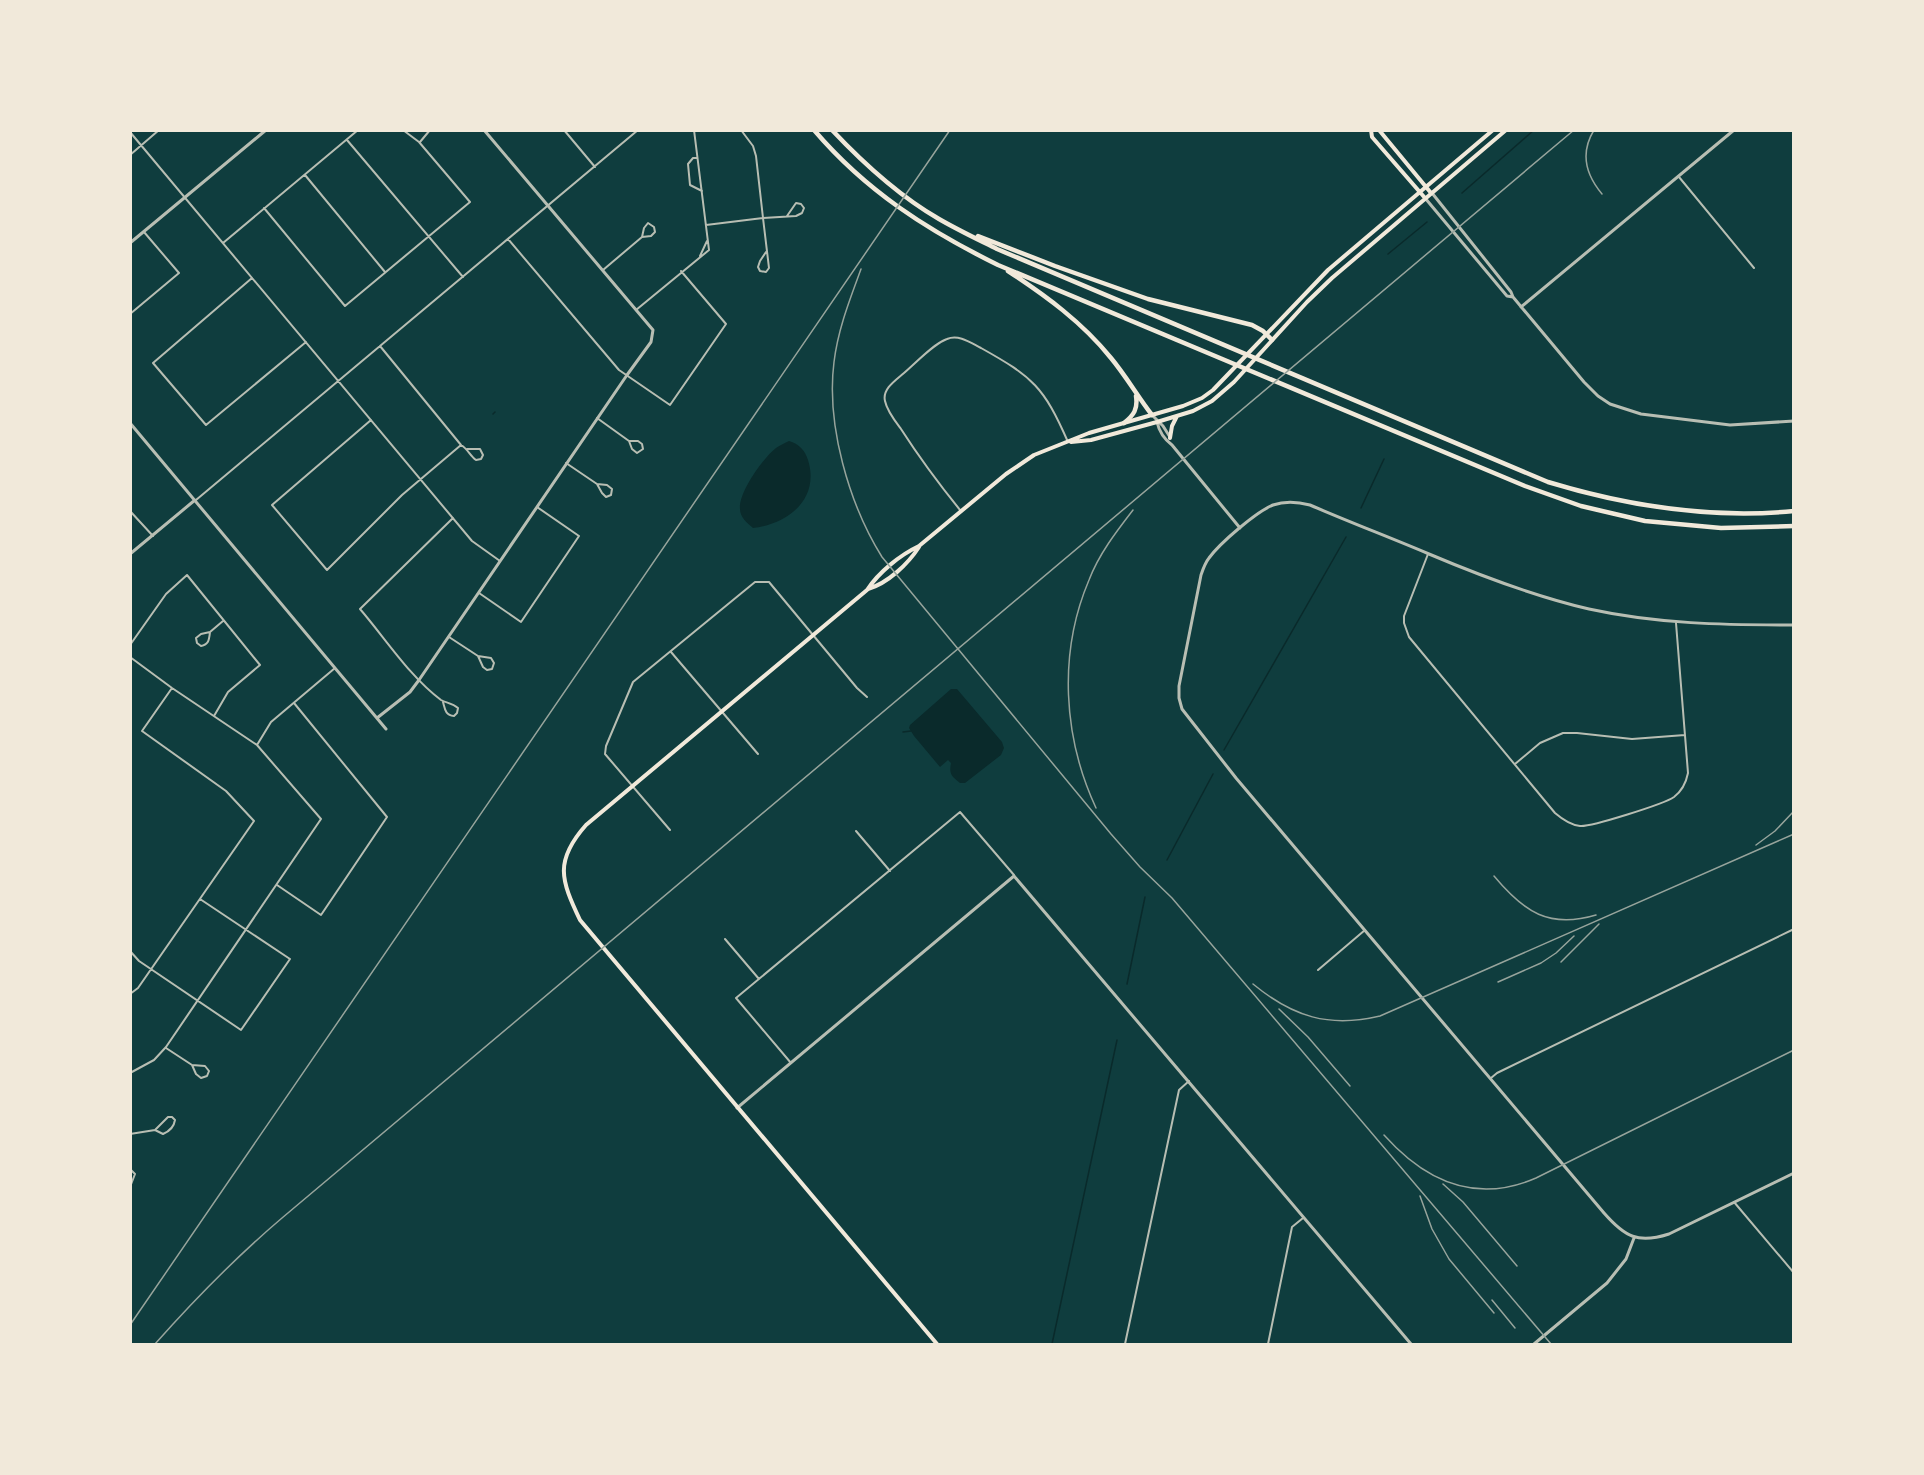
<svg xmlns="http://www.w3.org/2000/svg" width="1924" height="1475" viewBox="0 0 1924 1475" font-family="Karla,sans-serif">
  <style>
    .water { fill: #0a2a2b }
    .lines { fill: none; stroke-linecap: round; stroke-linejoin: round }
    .stream { stroke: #0a2a2b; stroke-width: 1.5 }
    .minor { stroke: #b8beb3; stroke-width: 2 }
    .tertiary { stroke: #b8beb3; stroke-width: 3 }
    .secondary { stroke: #f1e9da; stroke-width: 4 }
    .motorway { stroke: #f1e9da; stroke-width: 4.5 }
    .rail { stroke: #97a49c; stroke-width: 1.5 }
  </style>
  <rect width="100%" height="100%" fill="#0f3d3e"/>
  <path class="water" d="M 789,441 C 799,444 805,450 808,460 C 820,498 789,524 753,528 C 747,523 740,517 740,509 C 738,493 763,458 776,448 C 780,445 785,443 789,441 Z
    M 951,689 L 957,689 L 1002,742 L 1004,748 L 1001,755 L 965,783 L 960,783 C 951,776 949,774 951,763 L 948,760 L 940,767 L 914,736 L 909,728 L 910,725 Z"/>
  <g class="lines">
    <path class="stream" d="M 1462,193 L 1534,130
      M 1388,254 L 1427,222
      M 493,414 L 495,412
      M 1361,508 L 1384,459
      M 903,732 L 911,731
      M 1224,750 L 1346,537
      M 1167,860 L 1213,774
      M 1127,984 L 1145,897
      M 1052,1344 L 1117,1040"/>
    <path class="minor" d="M 564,130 L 595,167
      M 130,132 L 472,541 L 500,561
      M 347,140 L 463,277
      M 420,142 L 430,130
      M 130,155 L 159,130
      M 696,158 L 693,158 L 688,164 L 690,185 L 702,191
      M 305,175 L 385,272
      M 1679,177 L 1754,268
      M 264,208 L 345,306 L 470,202 L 419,142 L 403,130
      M 706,225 L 763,218 L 756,156 L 753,146 L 741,130
      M 508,239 L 619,370 L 670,405 L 726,324 L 681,271
      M 223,243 L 358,130
      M 766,252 L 760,261 L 758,267 L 760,271 L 766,272 L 769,268 L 763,218 L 796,216 L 802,213 L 804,208 L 801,204 L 796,203 L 787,216
      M 700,256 L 707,241
      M 603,270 L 642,237 L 651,236 L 655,232 L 654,227 L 648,223 L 644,228 L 642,237
      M 252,278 L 153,363 L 206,425 L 306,342
      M 636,310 L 709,250 L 694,130
      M 130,314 L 179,273 L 144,232
      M 380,346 L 461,445 C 468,449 470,456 476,460 L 481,459 L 483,455 L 480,449 L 467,449
      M 597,418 L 629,441 L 638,441 L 642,444 L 643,449 L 637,453 L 632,449 L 629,441
      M 371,420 L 272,505 L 327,570 L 402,495 L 461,445
      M 566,463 L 597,484 L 607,485 L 612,489 L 611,495 L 606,497 L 602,493 L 597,484
      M 196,500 L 638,130
      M 960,510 C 939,484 919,457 901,429 C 895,421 887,411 885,401 C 882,389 896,380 904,373 C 916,363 933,344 947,339 C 959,334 971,343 981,348 C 1033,377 1044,387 1068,442
      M 130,511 L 153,536
      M 1428,554 L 1404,616 L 1404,623 L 1409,637 L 1555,813 C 1562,819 1570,825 1580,826 C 1591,827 1664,804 1674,797 C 1682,791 1686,783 1688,773 L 1676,623
      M 479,593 L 521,622 L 579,536 L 537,507
      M 210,632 C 209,640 209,644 201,646 L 197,643 L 196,638 L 201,634 L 210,632 L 223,621
      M 449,637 L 478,656 L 491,658 L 494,663 L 492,669 L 487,670 L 483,667 L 478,656
      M 130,645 L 166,594 L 187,575 L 260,665 L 228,692 L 214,716
      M 671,652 L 758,754
      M 130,657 L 172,688 L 257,745 L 321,819 L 166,1047 L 154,1060 L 130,1073
      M 443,702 C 445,709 445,715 454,716 L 457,713 L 458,708 C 452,703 446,703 441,700 C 410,677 385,638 360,609 L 453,518
      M 257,745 L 271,722 L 335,668
      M 1515,764 L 1540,743 L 1563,733 L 1577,733 L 1632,739 L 1685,735
      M 670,830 L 605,754 L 606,746 L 633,682 L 755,582 L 769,582 L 857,688 L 867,697
      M 856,831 L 890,871
      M 277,885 L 321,915 L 387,817 L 294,703
      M 725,939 L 759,979
      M 130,951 L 139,961 L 241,1030 L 290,959 L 200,899
      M 1318,970 L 1365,930
      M 130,994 L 138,988 L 254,821 L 226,791 L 142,731 L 172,688
      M 166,1048 L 192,1065 L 205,1066 L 209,1071 L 207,1076 L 201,1078 L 196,1074 L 192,1065
      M 791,1063 L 736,998 L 960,812 L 1014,875
      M 1491,1078 L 1497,1073 L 1794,929
      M 130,1134 L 155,1130 L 163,1134 C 170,1131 174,1127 175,1120 L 172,1117 L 168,1117 L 155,1130
      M 130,1169 L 135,1174 L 130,1187
      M 1734,1202 L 1794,1273
      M 1125,1344 L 1179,1090 L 1189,1081
      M 1268,1344 L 1292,1227 L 1303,1218"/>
    <path class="tertiary" d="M 1432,193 L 1511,292 L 1513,297 L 1584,382 L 1598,396 L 1610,404 L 1641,414 L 1730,425 L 1794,421
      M 1425,198 L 1507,296 L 1513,297
      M 130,243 L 266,130
      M 1521,307 L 1734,130
      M 1152,415 L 1163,426 L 1170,437
      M 1157,422 C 1159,431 1164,439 1172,445 L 1240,528
      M 130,423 L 386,729
      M 130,554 L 195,500
      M 1794,625 C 1724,625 1657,624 1589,609 C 1533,596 1481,576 1429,554 C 1389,537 1349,522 1310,505 C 1298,502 1285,501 1273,505 C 1256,512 1220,543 1209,558 C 1205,563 1203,569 1201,575 L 1179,686 L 1179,698 L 1182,709 L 1189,718 L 1236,778 L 1604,1213 C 1625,1237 1638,1244 1669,1234 L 1794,1173
      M 377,718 L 410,692 L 419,680 L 627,375 L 651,342 L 653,330 L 484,130
      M 737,1108 L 1014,876 L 1411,1344
      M 1534,1344 L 1607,1283 L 1626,1259 L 1634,1238"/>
    <path class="secondary" d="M 1371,130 L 1372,137 L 1425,198
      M 1379,130 L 1431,193
      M 1170,438 L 1172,426 L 1177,416
      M 1071,442 L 1091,440 L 1157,422 L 1193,411 L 1212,401 L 1234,382 L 1307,302 L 1332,278 L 1506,130
      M 868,589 C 888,583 908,564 919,547
      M 937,1344 L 580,920 C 561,880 554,861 586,825 L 867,590 C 879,572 900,555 919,546 L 1006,474 L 1034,455 L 1089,433 L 1183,406 L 1202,398 L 1213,390 L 1328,270 L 1493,130"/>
    <path class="motorway" d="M 814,130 C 866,191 927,230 998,265 L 1525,486 L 1581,506 L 1645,521 L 1721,528 L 1794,526
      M 832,130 C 864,164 899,196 939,219 C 958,230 977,239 997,249 L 1548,482 C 1627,506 1711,519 1794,511
      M 978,236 L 1055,266 L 1148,299 L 1252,325 L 1263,331 L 1272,340
      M 1008,271 C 1046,296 1082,322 1111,358 C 1126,376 1138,397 1152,415
      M 1124,423 C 1134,415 1138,409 1136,396"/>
    <path class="rail" d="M 1594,130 C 1580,153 1586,175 1602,194
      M 861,269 C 850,299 838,329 834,362 C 826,425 849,504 882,557 L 1111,834 L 1140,867 L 1172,898 L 1551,1344
      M 1096,808 C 1063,737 1058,653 1089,580 C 1099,554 1116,532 1133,510
      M 1756,845 L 1775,831 L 1794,811
      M 1494,876 C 1524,912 1549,929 1596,915
      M 1561,962 L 1599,924
      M 1498,982 L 1541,963 L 1556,953 L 1574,936
      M 1253,984 C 1293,1017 1329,1028 1380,1016 L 1794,834
      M 1279,1009 L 1308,1037 L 1350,1086
      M 1384,1135 C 1426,1182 1476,1204 1536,1178 L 1794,1050
      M 1443,1184 L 1463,1202 L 1517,1266
      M 1420,1196 L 1432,1229 L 1449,1259 L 1494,1313
      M 1492,1300 L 1515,1328
      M 130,1325 L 950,130
      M 155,1344 C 195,1299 236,1257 282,1218 L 1574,130"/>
  </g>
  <rect width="1924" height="1475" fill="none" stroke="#f1e9da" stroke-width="264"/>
</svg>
